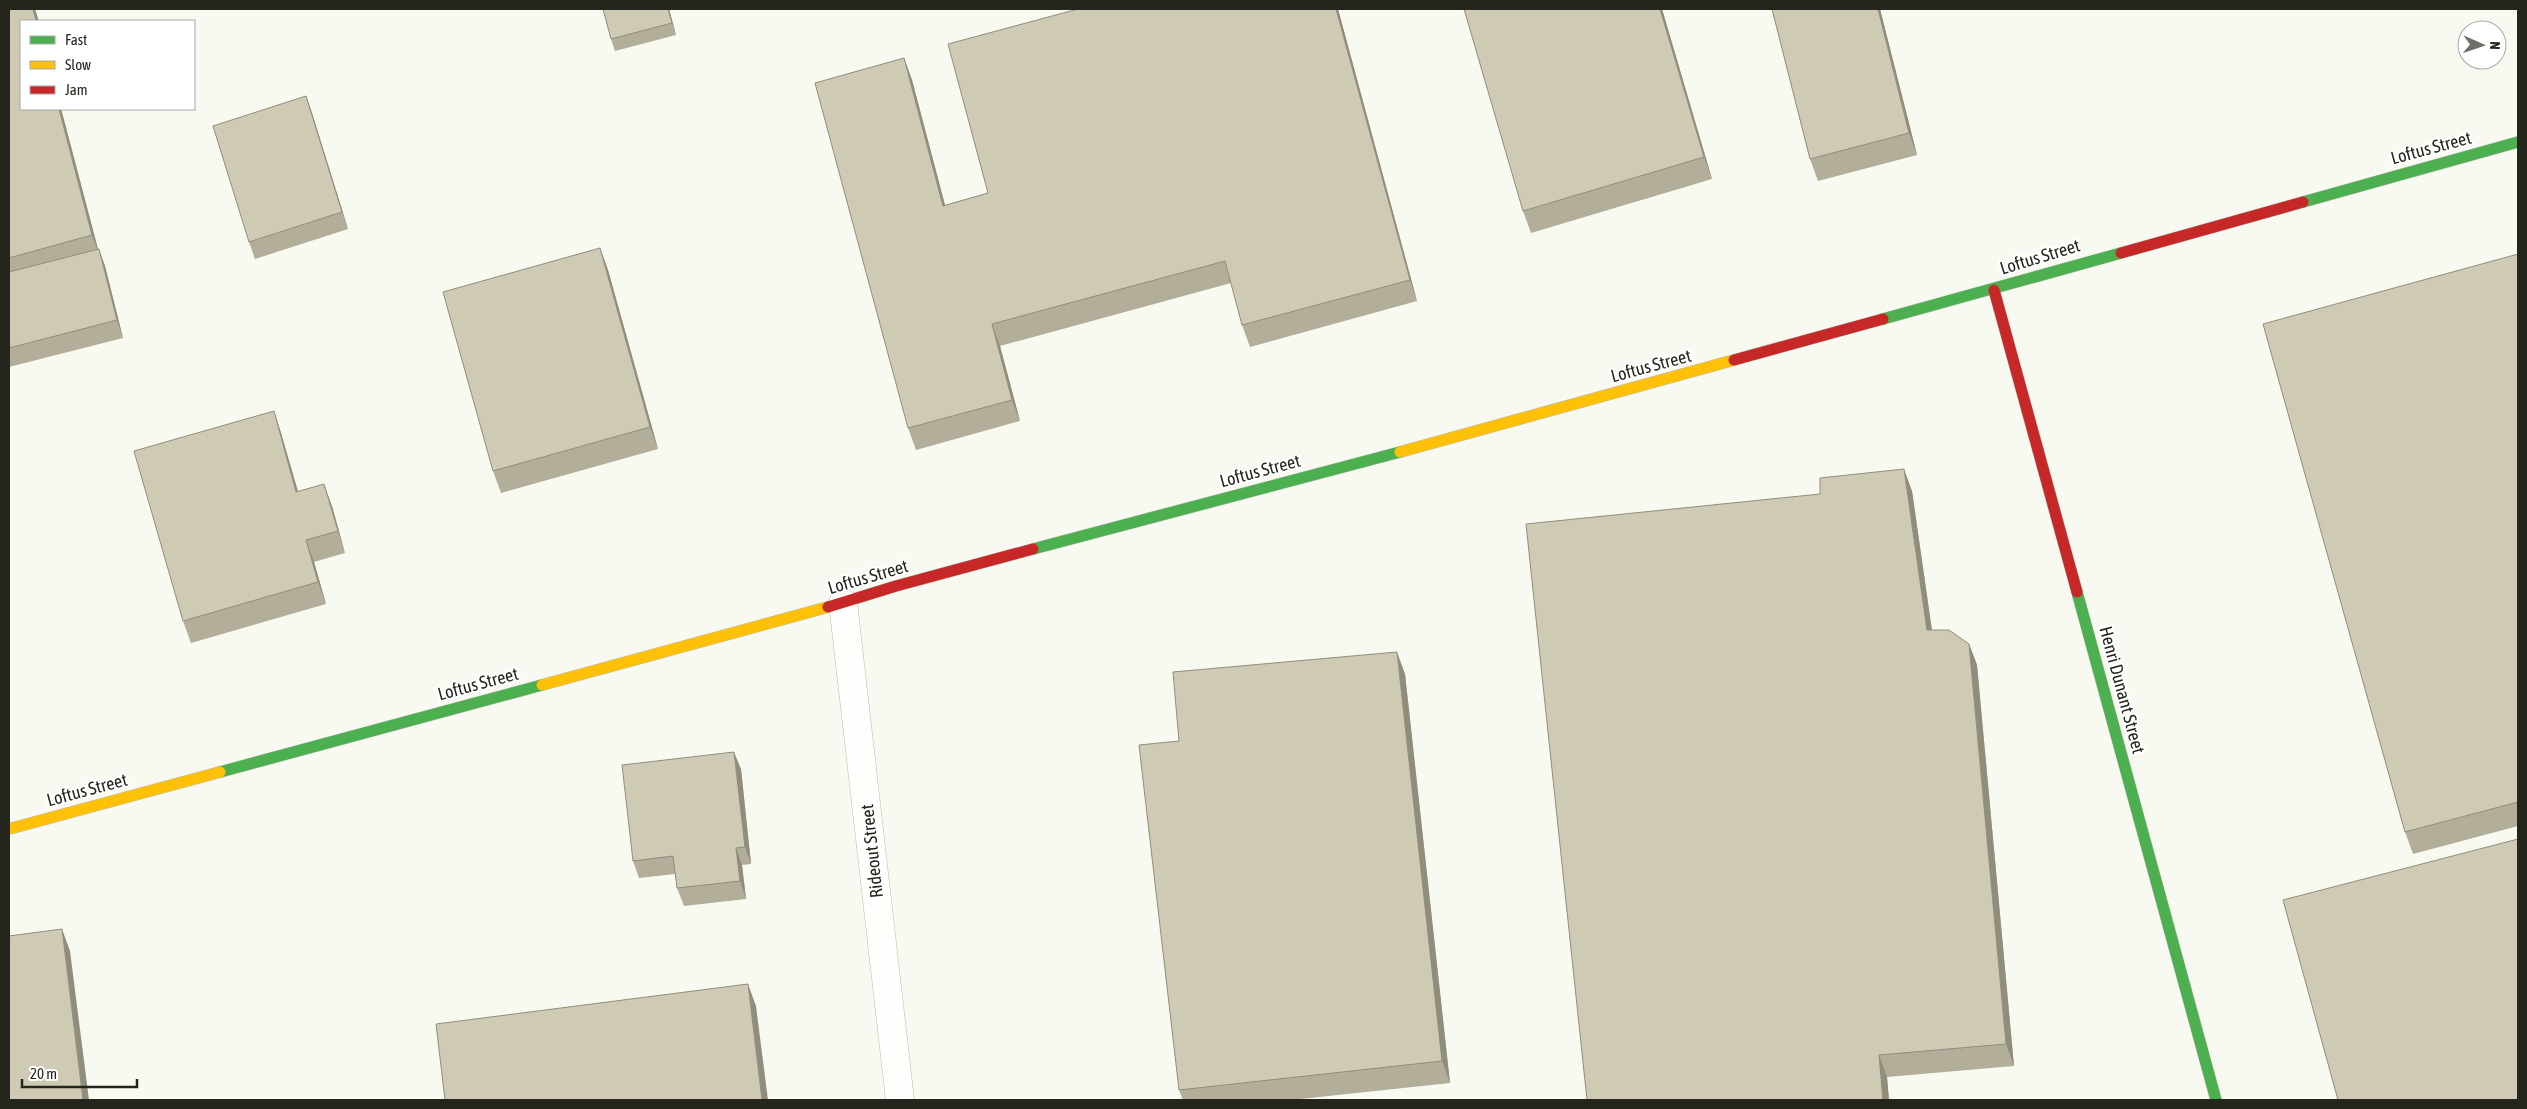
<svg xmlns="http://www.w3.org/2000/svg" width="2527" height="1109" viewBox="0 0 2527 1109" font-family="'Asap Condensed',sans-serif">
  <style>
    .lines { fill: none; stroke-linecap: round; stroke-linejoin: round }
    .street-casing { stroke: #b9bbb3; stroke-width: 29 }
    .fast-casing { stroke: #b9bbb3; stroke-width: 12 }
    .slow-casing { stroke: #b9bbb3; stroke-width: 12 }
    .jam-casing { stroke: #b9bbb3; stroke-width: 12 }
    .street { stroke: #fefefd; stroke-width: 28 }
    .fast { stroke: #4caf50; stroke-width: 11 }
    .slow { stroke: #ffc107; stroke-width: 11 }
    .jam { stroke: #c62828; stroke-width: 11 }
    .wall { fill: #b2ae9a }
    .shaded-wall { fill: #918d7d }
    .building { fill: #cfcab3; stroke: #918d7d }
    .labels { text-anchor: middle; stroke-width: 4; stroke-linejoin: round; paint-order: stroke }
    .street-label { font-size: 18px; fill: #24261e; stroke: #fff }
  </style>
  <rect width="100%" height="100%" fill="#f8faf1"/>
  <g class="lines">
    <g class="street-casing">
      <path id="street" d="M 843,603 L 900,1100"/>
    </g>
    <g class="fast-casing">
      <path id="fast" d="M 2303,202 L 2518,142
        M 1883,319 L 2121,253
        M 1033,549 L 1400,452
        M 2077,592 L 2216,1100
        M 220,772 L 542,685"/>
    </g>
    <g class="slow-casing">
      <path id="slow" d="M 1400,452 L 1734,360
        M 542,685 L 828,607
        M 9,829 L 220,772"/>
    </g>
    <g class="jam-casing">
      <path id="jam" d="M 2121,253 L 2303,202
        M 1994,290 L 2077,592
        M 1734,360 L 1883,319
        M 828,607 L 896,586 L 1033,549"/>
    </g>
    <use href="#street" class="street"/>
    <use href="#fast" class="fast"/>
    <use href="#slow" class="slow"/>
    <use href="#jam" class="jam"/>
  </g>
  <path class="wall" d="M 9,9 L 35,9 L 98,249 L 105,266 L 123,338 L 9,367 Z
    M 603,9 L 669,9 L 676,35 L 615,51 L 611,39 Z
    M 1338,9 L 1417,301 L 1250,347 L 1242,325 L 1231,283 L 1000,346 L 1020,421 L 916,450 L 908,428 L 904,58 L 912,80 L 945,205 L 988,193 Z
    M 1662,9 L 1712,179 L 1531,233 L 1523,211 Z
    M 1772,9 L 1880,9 L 1917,155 L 1818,181 L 1810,159 Z
    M 306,96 L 312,113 L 348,229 L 255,259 L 249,242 Z
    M 600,248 L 608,270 L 658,449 L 501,493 L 493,471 Z
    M 2518,254 L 2518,826 L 2413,854 L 2405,832 Z
    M 274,411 L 281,433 L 298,491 L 332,506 L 345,553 L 314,562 L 326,604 L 191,643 L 183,621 Z
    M 1912,491 L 1932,630 L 1969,644 L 1977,665 L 2014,1066 L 1887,1077 L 1889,1100 L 1587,1100 Z
    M 1405,674 L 1450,1083 L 1291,1100 L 1183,1100 L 1179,1090 L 1179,741 Z
    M 741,769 L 751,864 L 742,865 L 746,899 L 684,906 L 677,888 L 675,874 L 639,878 L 633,861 Z"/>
  <path class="shaded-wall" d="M 33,9 L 35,9 L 39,21 L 36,21 Z
    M 668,9 L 669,9 L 676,35 L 672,23 Z
    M 1336,9 L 1338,9 L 1417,301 L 1410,280 Z
    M 1660,9 L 1662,9 L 1712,179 L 1704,157 Z
    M 1878,9 L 1880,9 L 1917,155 L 1909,133 Z
    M 904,58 L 912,80 L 951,228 L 943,206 Z
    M 306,96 L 312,113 L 348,229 L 342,212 Z
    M 59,109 L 61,109 L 100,257 L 92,235 Z
    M 600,248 L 608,270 L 658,449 L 650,427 Z
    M 99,249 L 105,266 L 123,338 L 117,320 Z
    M 992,324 L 1000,346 L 1020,421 L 1012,400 Z
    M 274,411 L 281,433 L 304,513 L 296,492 Z
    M 1904,469 L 1912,491 L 1935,652 L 1927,630 Z
    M 324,484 L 332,506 L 345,553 L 338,531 Z
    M 306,540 L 314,562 L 326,604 L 318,582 Z
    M 1969,644 L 1977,665 L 2014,1066 L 2006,1044 Z
    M 1397,652 L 1405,674 L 1450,1083 L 1442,1061 Z
    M 734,752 L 741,769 L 751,864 L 745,847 Z
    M 736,848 L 742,865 L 746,899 L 740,881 Z
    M 62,929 L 70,951 L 89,1100 L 83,1100 Z
    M 748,984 L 756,1006 L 768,1100 L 762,1100 Z
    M 1879,1055 L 1887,1077 L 1889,1100 L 1883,1100 Z"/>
  <path class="building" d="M 9,9 L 33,9 L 36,21 L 21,21 L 21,109 L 59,109 L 92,235 L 9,258 Z
    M 603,9 L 668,9 L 672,23 L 611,39 Z
    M 1078,9 L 1336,9 L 1410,280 L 1242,325 L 1225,261 L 992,324 L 1012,400 L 908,428 L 815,83 L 904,58 L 943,206 L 988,193 L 948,44 Z
    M 1464,9 L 1660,9 L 1704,157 L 1523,211 Z
    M 1772,9 L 1878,9 L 1909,133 L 1810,159 Z
    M 306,96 L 342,212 L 249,242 L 213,126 Z
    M 600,248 L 650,427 L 493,471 L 443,292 Z
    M 99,249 L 117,320 L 9,348 L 9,272 Z
    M 2518,254 L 2518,802 L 2405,832 L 2263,324 Z
    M 274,411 L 296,492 L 324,484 L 338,531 L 306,540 L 318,582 L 183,621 L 134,451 Z
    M 1904,469 L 1927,630 L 1949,630 L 1969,644 L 2006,1044 L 1879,1055 L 1883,1100 L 1587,1100 L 1526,524 L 1820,494 L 1820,478 Z
    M 1397,652 L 1442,1061 L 1179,1090 L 1139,745 L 1179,741 L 1173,672 Z
    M 734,752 L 745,847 L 736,848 L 740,881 L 677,888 L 673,856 L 633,861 L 622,765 Z
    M 2518,839 L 2518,1100 L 2338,1100 L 2283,900 Z
    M 62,929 L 83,1100 L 9,1100 L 9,936 Z
    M 748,984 L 762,1100 L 445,1100 L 436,1024 Z"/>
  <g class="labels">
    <g class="street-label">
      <text transform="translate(2431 148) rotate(-15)" y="6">Loftus Street</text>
      <text transform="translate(2040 257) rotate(-17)" y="6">Loftus Street</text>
      <text transform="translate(1651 366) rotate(-15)" y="6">Loftus Street</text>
      <text transform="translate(1260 471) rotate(-15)" y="6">Loftus Street</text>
      <text transform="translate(868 577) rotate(-16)" y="6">Loftus Street</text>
      <text transform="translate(478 684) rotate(-15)" y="6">Loftus Street</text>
      <text transform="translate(2122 690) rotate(75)" y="6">Henri Dunant Street</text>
      <text transform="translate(87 790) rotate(-15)" y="6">Loftus Street</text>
      <text transform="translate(872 851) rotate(-96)" y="6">Rideout Street</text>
    </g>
  </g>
  <rect width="2527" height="1109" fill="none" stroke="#24261e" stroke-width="20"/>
  <rect x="20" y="20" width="175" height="90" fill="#ffffff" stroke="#a7a8a5"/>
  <rect x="30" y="36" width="25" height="8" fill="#4caf50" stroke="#a7a8a5"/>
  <text x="65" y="45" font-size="15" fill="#24261e">Fast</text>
  <rect x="30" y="61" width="25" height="8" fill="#ffc107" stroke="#a7a8a5"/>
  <text x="65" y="70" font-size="15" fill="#24261e">Slow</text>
  <rect x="30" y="86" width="25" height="8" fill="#c62828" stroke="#a7a8a5"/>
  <text x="65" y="95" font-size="15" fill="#24261e">Jam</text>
  <g transform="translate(2482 45) rotate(92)"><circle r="24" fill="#ffffff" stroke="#a7a8a5"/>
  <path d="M0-4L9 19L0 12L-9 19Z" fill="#6e7068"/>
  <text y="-8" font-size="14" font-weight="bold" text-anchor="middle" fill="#24261e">N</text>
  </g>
  <path d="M22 1079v8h115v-8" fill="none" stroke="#24261e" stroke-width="2.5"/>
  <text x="30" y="1079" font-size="15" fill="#24261e" stroke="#ffffff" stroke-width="4" paint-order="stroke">20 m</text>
</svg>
